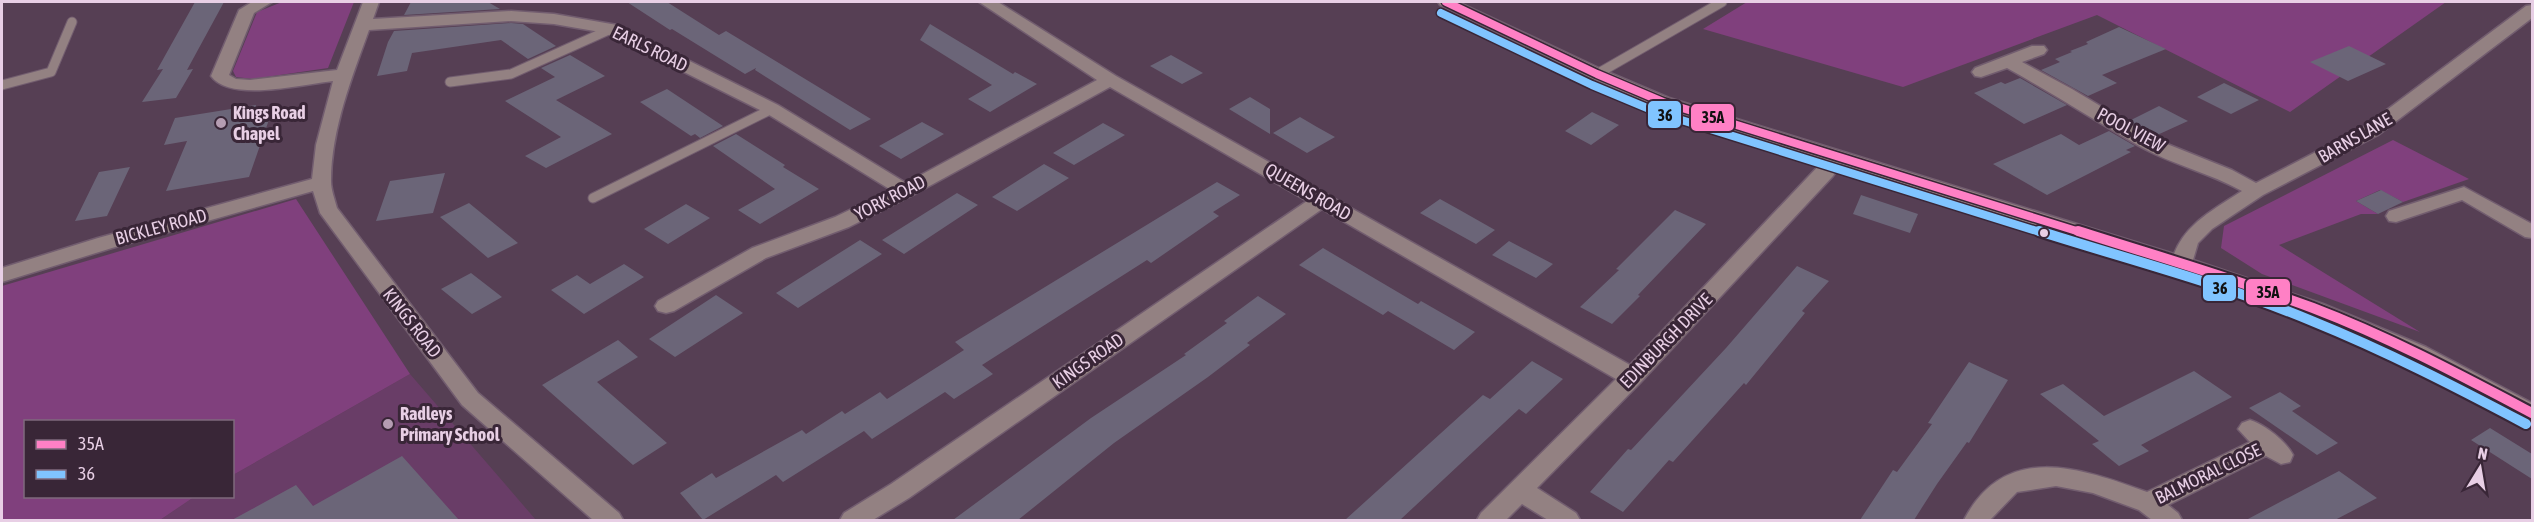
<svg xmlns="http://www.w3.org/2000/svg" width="2534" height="522" viewBox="0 0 2534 522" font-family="'Asap Condensed',sans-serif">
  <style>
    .built { fill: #693d67 }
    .green { fill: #80407d }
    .building { fill: #6b6578 }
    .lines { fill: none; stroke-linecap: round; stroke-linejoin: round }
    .lane-casing { stroke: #725d6f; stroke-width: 11 }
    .street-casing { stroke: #725d6f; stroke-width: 3 }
    .lane { stroke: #938182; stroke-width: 9 }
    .street { fill: #938182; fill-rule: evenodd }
    .bus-1-far1-casing { stroke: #392637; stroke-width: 11 }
    .bus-1-casing { stroke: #392637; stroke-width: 14 }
    .bus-2-far1-casing { stroke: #392637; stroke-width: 11 }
    .bus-2-casing { stroke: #392637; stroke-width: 14 }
    .bus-1-far1 { stroke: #ff80c5; stroke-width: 8 }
    .bus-1 { stroke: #ff80c5; stroke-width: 10 }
    .bus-2-far1 { stroke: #80c4ff; stroke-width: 8 }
    .bus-2 { stroke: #80c4ff; stroke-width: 10 }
    .poi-dot { fill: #b59db2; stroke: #392637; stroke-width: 2 }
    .bus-dot { fill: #e8cfe5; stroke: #392637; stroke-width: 2 }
    .labels { text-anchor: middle; stroke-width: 6; stroke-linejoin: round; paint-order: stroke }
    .street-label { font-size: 18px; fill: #e8cfe5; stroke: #392637 }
    .poi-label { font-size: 18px; font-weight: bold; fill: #e8cfe5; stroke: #392637; text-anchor: start }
    .line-badge { stroke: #392637; stroke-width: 2 }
    .pale-badge-label { font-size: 16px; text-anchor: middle; font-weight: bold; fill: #111 }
  </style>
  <rect width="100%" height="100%" fill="#563f54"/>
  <path class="built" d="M 410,374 L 536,520 L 160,520 L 194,497 L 232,496 L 233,475 Z"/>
  <path class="green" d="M 282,2 L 354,2 L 328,68 L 253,79 L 236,77 L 233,71 L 257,12 Z
    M 1747,2 L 2446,2 L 2290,112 L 2097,15 L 1903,87 L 1703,29 Z
    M 2393,140 L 2469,179 L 2403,202 L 2380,190 L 2356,201 L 2378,214 L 2361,214 L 2279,245 L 2420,332 L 2262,274 L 2221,248 L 2224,226 Z
    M 296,199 L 410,374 L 233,475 L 232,422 L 26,422 L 26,496 L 194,497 L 160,520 L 2,520 L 2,286 Z"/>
  <path class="building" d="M 195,2 L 224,2 L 187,70 L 193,69 L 176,98 L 142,102 L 163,69 L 157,70 Z
    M 411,2 L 488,2 L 500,9 L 404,15 Z
    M 627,2 L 667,2 L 719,35 L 726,31 L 871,119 L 850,130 L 755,70 L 756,68 L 745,74 L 672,29 L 670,30 Z
    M 511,23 L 523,24 L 556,46 L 528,59 L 501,40 L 412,53 L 407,71 L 377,76 L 388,42 L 394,31 Z
    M 930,24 L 1013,74 L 1015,72 L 1037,84 L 990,112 L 968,99 L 992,85 L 920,40 Z
    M 2119,27 L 2166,49 L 2102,75 L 2117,83 L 2088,96 L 2041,70 L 2060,62 L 2055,59 L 2072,52 L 2070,51 L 2088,44 L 2086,42 Z
    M 2349,46 L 2386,64 L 2348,81 L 2310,62 Z
    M 570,55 L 605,76 L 556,100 L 612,134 L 546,168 L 525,156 L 561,137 L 505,101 L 555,77 L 541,68 Z
    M 1171,55 L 1203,73 L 1182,84 L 1150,66 Z
    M 2020,78 L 2039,89 L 2067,105 L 2024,124 L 1974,93 L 2001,82 L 2005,84 Z
    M 2224,83 L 2259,100 L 2231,114 L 2197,97 Z
    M 667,89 L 723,126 L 700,138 L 695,134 L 691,136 L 640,102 Z
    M 1250,97 L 1270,109 L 1270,134 L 1229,109 Z
    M 256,105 L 253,114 L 272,111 L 249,177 L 166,191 L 187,141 L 164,145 L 175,118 Z
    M 2159,106 L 2188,121 L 2155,136 L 2129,121 Z
    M 1592,112 L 1619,125 L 1591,145 L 1565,131 Z
    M 1300,117 L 1317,127 L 1335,137 L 1307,153 L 1273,133 Z
    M 922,122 L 944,134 L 901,159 L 879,146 Z
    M 1103,123 L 1125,135 L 1074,165 L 1053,153 Z
    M 2109,131 L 2135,146 L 2126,150 L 2131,152 L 2047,195 L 1993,164 L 2061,134 L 2079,145 Z
    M 736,134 L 785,165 L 783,167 L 819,189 L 760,224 L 738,210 L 775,189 L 713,146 Z
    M 1044,164 L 1069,178 L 1017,211 L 992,197 Z
    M 130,167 L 107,216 L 75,221 L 99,172 Z
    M 445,173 L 433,213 L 376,221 L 390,181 Z
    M 1217,182 L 1240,195 L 1213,212 L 1219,216 L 1151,263 L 1147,260 L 982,365 L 993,374 L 954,399 L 945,392 L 872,439 L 864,431 L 783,482 L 776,475 L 703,520 L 680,493 L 712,473 L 716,478 L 802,430 L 806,434 L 842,411 L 845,414 L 880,392 L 887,399 L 964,350 L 955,342 Z
    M 2381,190 L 2403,202 L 2378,214 L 2356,201 Z
    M 957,193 L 978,205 L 904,254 L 882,240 Z
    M 1861,195 L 1918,214 L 1910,233 L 1853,214 Z
    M 1440,199 L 1458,209 L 1495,230 L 1476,244 L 1420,213 Z
    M 469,203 L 518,243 L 488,258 L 440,217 Z
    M 686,204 L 710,218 L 668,244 L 644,229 Z
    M 1675,210 L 1706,224 L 1638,295 L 1640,296 L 1612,324 L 1580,307 L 1619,270 L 1616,269 Z
    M 860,240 L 882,254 L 798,308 L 776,293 Z
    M 1509,241 L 1530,252 L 1553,264 L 1536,278 L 1492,255 Z
    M 1323,248 L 1418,304 L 1421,301 L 1475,332 L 1454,350 L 1388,311 L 1383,315 L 1299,265 Z
    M 624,264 L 644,277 L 584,314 L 551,290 L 577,275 L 590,284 Z
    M 1797,266 L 1829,281 L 1802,311 L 1805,313 L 1746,385 L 1744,383 L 1673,462 L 1669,460 L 1623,512 L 1590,492 L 1628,449 L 1631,450 L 1726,348 Z
    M 471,273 L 502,297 L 472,314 L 441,289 Z
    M 716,295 L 743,313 L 675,357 L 649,339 Z
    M 1258,296 L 1286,314 L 1247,343 L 1250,345 L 1208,377 L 1114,443 L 1018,520 L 953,520 L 1091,418 L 1186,355 L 1184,354 L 1227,323 L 1224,321 Z
    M 618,340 L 638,357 L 597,382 L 667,443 L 633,465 L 542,385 Z
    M 1532,361 L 1563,379 L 1526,414 L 1519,409 L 1400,520 L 1345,520 L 1483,395 L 1490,399 Z
    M 1969,362 L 2008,380 L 1969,443 L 1967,442 L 1937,484 L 1914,520 L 1860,520 L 1893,470 L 1897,472 L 1932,424 L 1928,423 Z
    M 2194,371 L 2232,397 L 2141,445 L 2149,451 L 2119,466 L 2092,444 L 2099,441 L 2040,394 L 2063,384 L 2104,416 Z
    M 2280,392 L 2301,406 L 2292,411 L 2338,443 L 2317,455 L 2249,408 Z
    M 2490,428 L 2532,454 L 2532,479 L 2471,440 Z
    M 402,456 L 459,520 L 232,520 L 296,485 L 313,506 Z
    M 2339,471 L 2377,498 L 2335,520 L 2246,520 Z"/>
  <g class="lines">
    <g class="lane-casing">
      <path id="lane" d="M 1597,74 L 1722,2
        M 450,82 L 511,74 L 611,29
        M 2,85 L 51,72 L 72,22
        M 593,198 L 772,109"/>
    </g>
    <g class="street-casing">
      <path id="street" d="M 252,2 L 272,2 L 254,13 L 229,75 L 236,79 L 250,80 L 337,70 L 363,2 L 379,2 L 373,19 L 511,11 L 554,14 L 617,25 L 778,105 L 906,183 L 1097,80 L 979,2 L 998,2 L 1116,76 L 1630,365 L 1825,159 L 1657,106 L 1591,78 L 1440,5 L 1438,2 L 1458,2 L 1603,70 L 1669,98 L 2174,254 C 2186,223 2215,209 2242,191 C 2210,173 2173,165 2141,147 C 2096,121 2052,93 2007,68 L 1981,77 L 1975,76 L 1972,72 L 1975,68 L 2032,46 L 2044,46 L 2047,50 L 2044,54 L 2022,62 L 2072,89 L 2157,140 L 2232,170 L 2256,183 L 2364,127 L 2526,6 L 2532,5 L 2532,18 L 2378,135 L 2263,195 L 2212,229 L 2198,243 L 2193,260 L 2323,304 L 2426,347 L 2532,403 L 2532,422 L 2524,419 L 2410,359 L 2307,314 L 2238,289 L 1841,164 L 1833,176 L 1640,383 L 1537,488 L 1576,513 L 1580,520 L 1548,520 L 1522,504 L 1506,520 L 1477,520 L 1481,513 L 1616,379 L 1322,209 L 909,498 L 873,520 L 840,520 L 844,513 L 891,484 L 1307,201 L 1110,87 L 913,195 L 849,227 L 766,258 L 674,311 L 666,313 L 658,311 L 655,306 L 658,301 L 752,248 L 835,217 L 891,190 L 766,113 L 606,33 L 554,24 L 511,21 L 369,30 C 352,77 331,130 331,181 C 331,190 335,200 337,208 L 478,393 L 619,513 L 623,520 L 593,520 L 462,405 L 320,213 L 313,191 L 112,248 L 2,282 L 2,268 L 98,238 L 312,179 L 316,145 L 333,81 C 304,84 230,103 211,76 L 239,10 Z
        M 2464,187 L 2532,224 L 2532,238 L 2525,237 L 2462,200 L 2396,222 L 2389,221 L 2386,216 L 2389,211 Z
        M 2250,420 C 2265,425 2286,441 2293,455 L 2290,462 L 2281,464 L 2266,456 L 2168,505 L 2178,513 L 2182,520 L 2152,520 L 2139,510 L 2093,493 L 2056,486 L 2017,492 L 1990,520 L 1964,520 C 2005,441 2080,468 2147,492 L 2250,442 L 2238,429 L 2242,423 Z"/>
    </g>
    <use href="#lane" class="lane"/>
    <use href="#street" class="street"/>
    <g class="bus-1-far1-casing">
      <path id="bus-1-far1" d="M 1446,2 L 1597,74 L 1663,102 L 2083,233"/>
    </g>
    <g class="bus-1-casing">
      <path id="bus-1" d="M 2078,231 C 2156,256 2236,279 2313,308 C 2389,337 2460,375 2532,413"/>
    </g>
    <g class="bus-2-far1-casing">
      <path id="bus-2-far1" d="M 1441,13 L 1592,85 L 1659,113 L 2043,233"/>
    </g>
    <g class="bus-2-casing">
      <path id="bus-2" d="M 2039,231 C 2130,260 2224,284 2312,321 C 2386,351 2456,387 2526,424"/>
    </g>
    <use href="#bus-1-far1" class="bus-1-far1"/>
    <use href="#bus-1" class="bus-1"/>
    <use href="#bus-2-far1" class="bus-2-far1"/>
    <use href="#bus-2" class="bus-2"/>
  </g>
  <g class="poi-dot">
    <circle cx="221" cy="123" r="6"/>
    <circle cx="388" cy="424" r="6"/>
  </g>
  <circle class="bus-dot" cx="2044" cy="233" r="5"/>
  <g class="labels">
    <g class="street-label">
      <text transform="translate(650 49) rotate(26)" y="6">EARLS ROAD</text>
      <text transform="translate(2131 130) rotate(28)" y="6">POOL VIEW</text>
      <text transform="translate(2355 138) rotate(-30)" y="6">BARNS LANE</text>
      <text transform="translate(1308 192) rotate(30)" y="6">QUEENS ROAD</text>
      <text transform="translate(890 198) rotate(-27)" y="6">YORK ROAD</text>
      <text transform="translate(161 227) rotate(-15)" y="6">BICKLEY ROAD</text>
      <text transform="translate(412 323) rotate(52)" y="6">KINGS ROAD</text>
      <text transform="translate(1666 341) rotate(-46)" y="6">EDINBURGH DRIVE</text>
      <text transform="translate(1088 361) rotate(-35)" y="6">KINGS ROAD</text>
      <text transform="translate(2208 474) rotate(-26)" y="6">BALMORAL CLOSE</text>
    </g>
    <g class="poi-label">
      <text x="233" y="119">Kings Road<tspan x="233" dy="21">Chapel</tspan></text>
      <text x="400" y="420">Radleys<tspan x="400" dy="21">Primary School</tspan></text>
    </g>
  </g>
  <g class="line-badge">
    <rect x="1647" y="100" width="35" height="29" rx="6" fill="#80c4ff"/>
    <rect x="1690" y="103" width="45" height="29" rx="6" fill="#ff80c5"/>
    <rect x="2202" y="274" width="35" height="28" rx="6" fill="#80c4ff"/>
    <rect x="2245" y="278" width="46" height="28" rx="6" fill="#ff80c5"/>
  </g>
  <g class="pale-badge-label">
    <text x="1665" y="121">36</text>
    <text x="1713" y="123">35A</text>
    <text x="2220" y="294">36</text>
    <text x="2268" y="298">35A</text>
  </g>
  <rect width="2534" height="522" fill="none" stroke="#e8cfe5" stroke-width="6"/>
  <rect x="24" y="420" width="210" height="78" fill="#392637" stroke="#7f6a7d" stroke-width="1.5"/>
  <rect x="36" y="440" width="30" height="9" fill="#ff80c5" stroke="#7f6a7d" stroke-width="1.5"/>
  <text x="78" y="450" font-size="18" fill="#e8cfe5">35A</text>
  <rect x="36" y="470" width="30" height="9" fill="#80c4ff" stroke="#7f6a7d" stroke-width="1.5"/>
  <text x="78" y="480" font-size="18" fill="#e8cfe5">36</text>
  <g transform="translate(2480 468) rotate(11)" stroke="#392637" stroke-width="4.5" paint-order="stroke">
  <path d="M0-4.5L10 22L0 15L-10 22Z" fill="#e8cfe5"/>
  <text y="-9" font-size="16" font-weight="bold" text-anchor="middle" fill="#e8cfe5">N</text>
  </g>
</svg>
